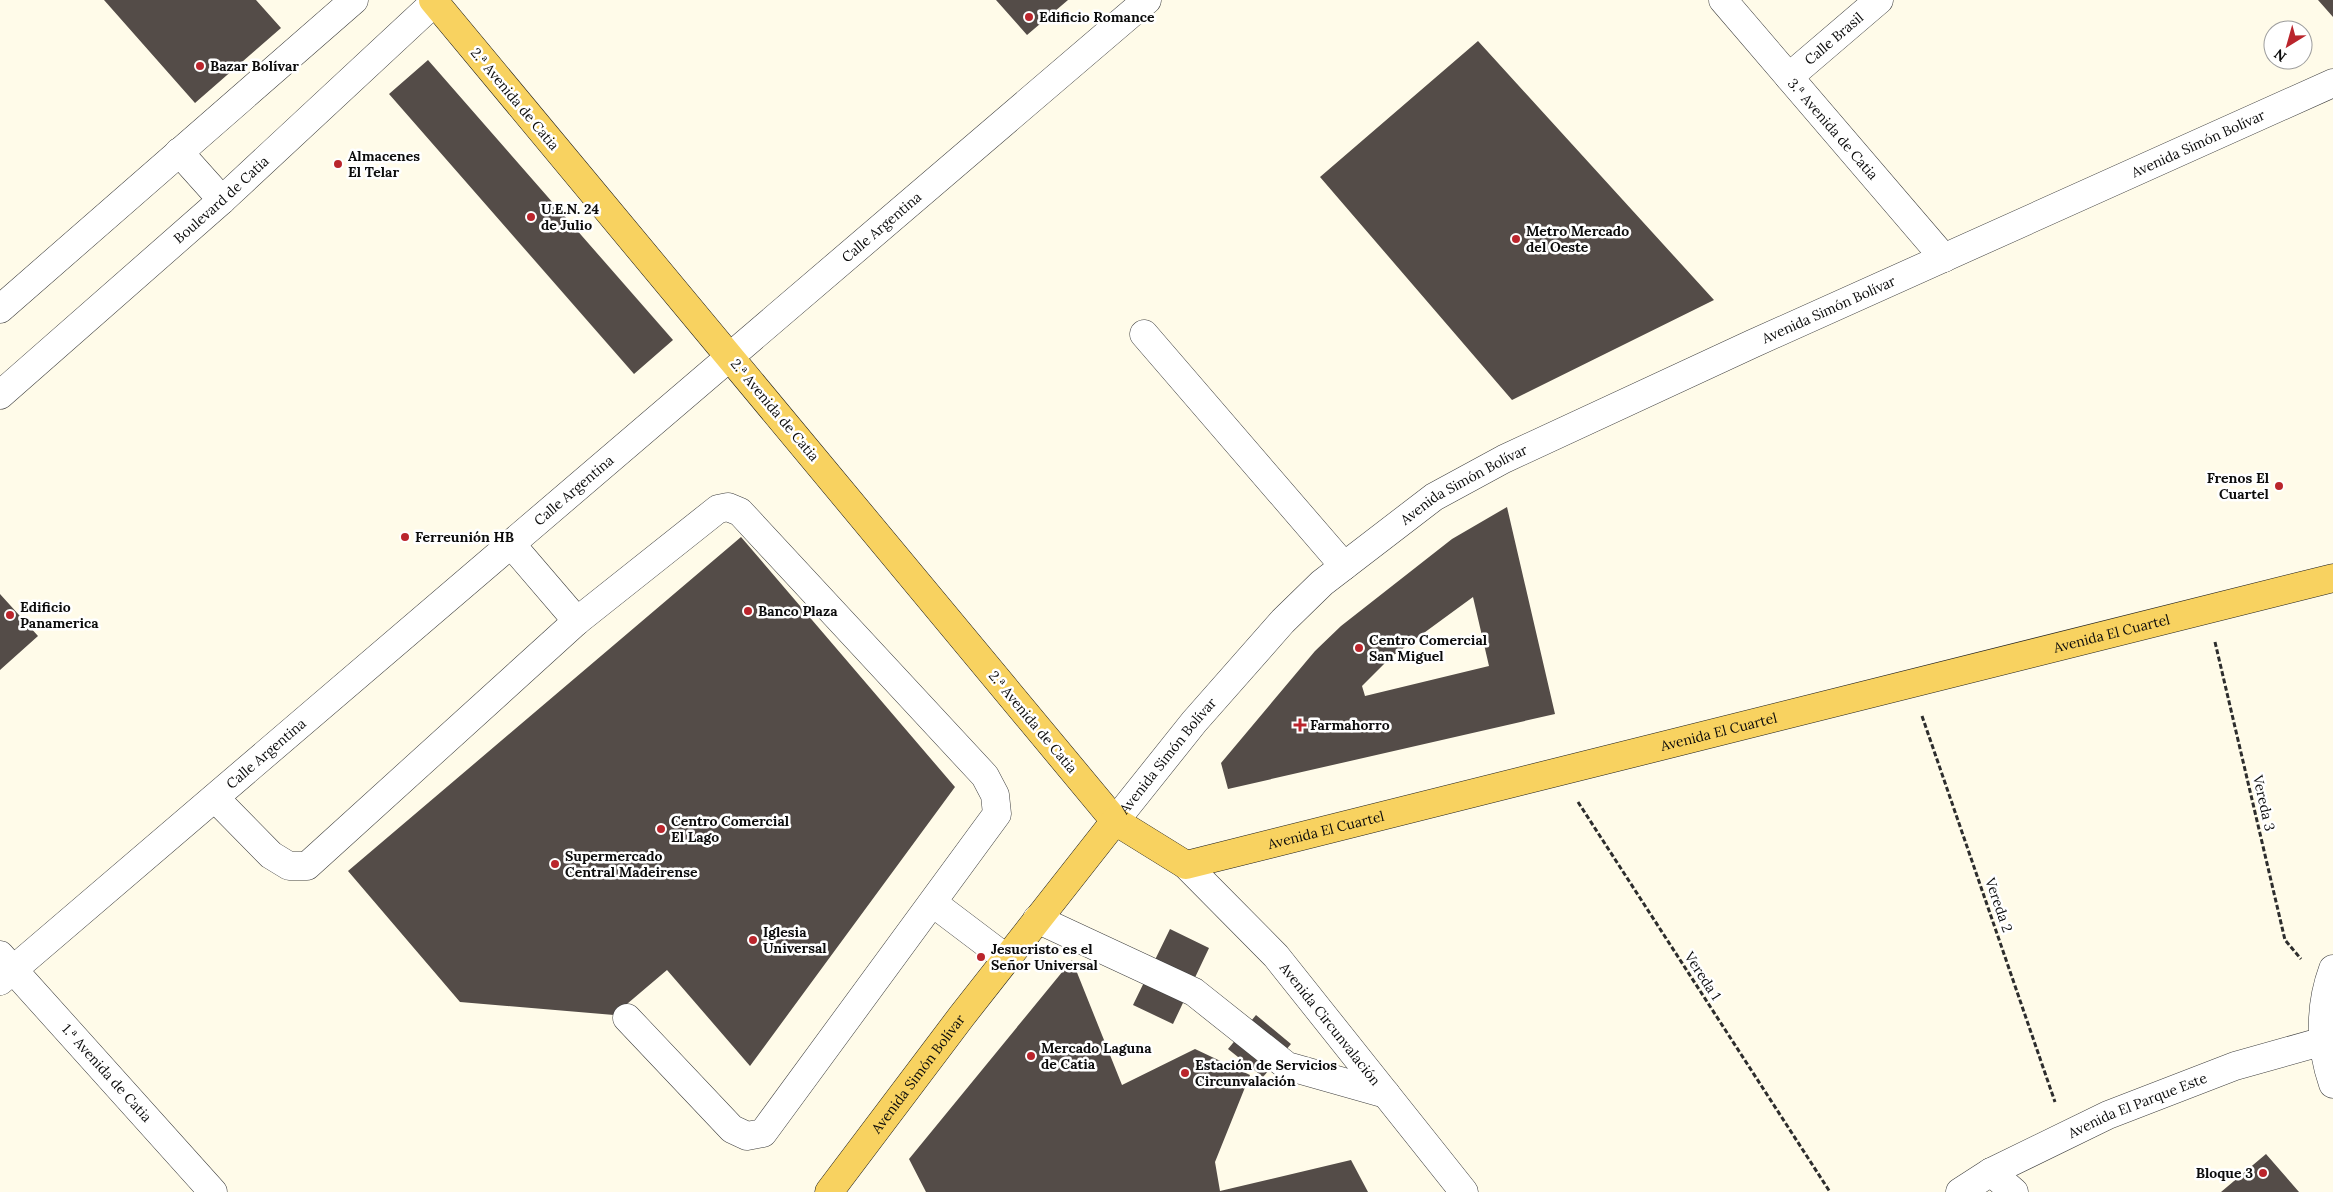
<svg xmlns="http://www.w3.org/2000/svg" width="2333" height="1192" viewBox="0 0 2333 1192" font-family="Lora,serif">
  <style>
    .building { fill: #544c48; fill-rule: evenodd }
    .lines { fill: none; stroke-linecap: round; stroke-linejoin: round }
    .minor-casing { stroke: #3e3e3e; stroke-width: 29 }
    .major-casing { stroke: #1c1c1c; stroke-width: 29 }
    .path { stroke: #2d2d2d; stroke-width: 3; stroke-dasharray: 5 2.5; stroke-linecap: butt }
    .minor { stroke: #fff; stroke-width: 28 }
    .major { stroke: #f8d260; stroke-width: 28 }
    .poi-dot { fill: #ba252c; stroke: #fff; stroke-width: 2 }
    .labels { text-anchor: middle; stroke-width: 5; stroke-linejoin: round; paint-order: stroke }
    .poi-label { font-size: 14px; font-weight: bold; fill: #0b0b0b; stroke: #fff; text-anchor: start }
    .street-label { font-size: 14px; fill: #0b0b0b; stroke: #fff }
  </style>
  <rect width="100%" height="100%" fill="#fffbe9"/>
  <path class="building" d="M 104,0 L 256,0 L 281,28 L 195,103 Z
    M 996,0 L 1068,0 L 1027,35 Z
    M 2318,0 L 2333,0 L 2333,17 Z
    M 1478,41 L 1714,300 L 1512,400 L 1320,177 Z
    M 428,60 L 673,340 L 634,374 L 389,94 Z
    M 1507,507 L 1555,714 L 1228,789 L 1221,763 L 1315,651 L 1341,626 L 1452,539 ZM 1473,597 L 1489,666 L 1365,696 L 1362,686 L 1391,657 Z
    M 741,537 L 955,787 L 750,1066 L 667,970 L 614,1015 L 460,1002 L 348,871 Z
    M 0,594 L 38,636 L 0,670 Z
    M 1170,929 L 1209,948 L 1173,1024 L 1133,1005 Z
    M 1072,960 L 1122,1085 L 1195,1049 L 1250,1075 L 1215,1162 L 1220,1191 L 1351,1160 L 1368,1192 L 926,1192 L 909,1159 Z
    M 1256,1015 L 1291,1044 L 1263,1077 L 1228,1049 Z
    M 2266,1154 L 2299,1192 L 2221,1192 Z"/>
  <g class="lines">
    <g class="minor-casing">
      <g id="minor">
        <path d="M 1723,0 L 1944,258"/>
        <path id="s1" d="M 1789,77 L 1879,0"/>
        <path d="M 179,152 L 222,200"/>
        <path d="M 0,309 L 354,0"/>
        <path d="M 1144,334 L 1344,566"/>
        <path id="s2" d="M 0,395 L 222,200 L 437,0"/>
        <path d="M 511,544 L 577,621"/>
        <path d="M 215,798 L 271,855 L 289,866 L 307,866 L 577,621 L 718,509 L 728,507 L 740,512 L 985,776 L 995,795 L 997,814 L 763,1133 L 747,1136 L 732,1129 L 627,1018"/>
        <path id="s3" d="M 1115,821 L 1194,722 L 1283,621 L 1322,583 L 1434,497 L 1504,459 L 1752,344 L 2333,83"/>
        <path id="s4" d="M 1186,865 L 1276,956 L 1464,1192"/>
        <path d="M 933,903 L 1007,959"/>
        <path d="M 1037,919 L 1194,992 L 1287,1066 L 1386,1094"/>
        <path d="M 0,955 L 213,1192"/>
        <path d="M 2333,969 C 2319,1007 2320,1046 2333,1084"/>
        <path id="s5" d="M 0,981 L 1147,0"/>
        <path d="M 1991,1172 L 2014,1192"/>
        <path id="s6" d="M 1960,1192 L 1991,1172 L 2108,1115 L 2235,1066 L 2324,1041"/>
      </g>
    </g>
    <g class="major-casing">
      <g id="major">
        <path id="s7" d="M 433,0 L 1115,821 L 1186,865 L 2333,578"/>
        <path id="s8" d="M 829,1192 L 961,1017 L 1115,821"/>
      </g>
    </g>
    <path class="path" d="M 2215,642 L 2285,940 L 2301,959
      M 1922,716 L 2055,1102
      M 1578,802 L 1830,1192"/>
    <use href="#minor" class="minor"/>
    <use href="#major" class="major"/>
  </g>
  <g class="poi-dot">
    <circle cx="1029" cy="17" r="5"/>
    <circle cx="200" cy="66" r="5"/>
    <circle cx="338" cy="164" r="5"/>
    <circle cx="531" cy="217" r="5"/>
    <circle cx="1516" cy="239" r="5"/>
    <circle cx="2279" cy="486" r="5"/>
    <circle cx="405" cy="537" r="5"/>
    <circle cx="748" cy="611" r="5"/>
    <circle cx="10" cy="615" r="5"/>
    <circle cx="1359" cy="648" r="5"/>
    <path d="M1297.5 717.5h5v5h5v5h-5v5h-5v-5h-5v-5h5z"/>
    <circle cx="661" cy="829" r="5"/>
    <circle cx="555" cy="864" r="5"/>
    <circle cx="753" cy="940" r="5"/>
    <circle cx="981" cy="957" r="5"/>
    <circle cx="1031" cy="1056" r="5"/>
    <circle cx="1185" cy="1073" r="5"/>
    <circle cx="2263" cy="1173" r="5"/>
  </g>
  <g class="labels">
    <g class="poi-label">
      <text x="1039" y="22">Edificio Romance</text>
      <text x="210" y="71">Bazar Bolívar</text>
      <text x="348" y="161">Almacenes<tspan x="348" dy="16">El Telar</tspan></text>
      <text x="541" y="214">U.E.N. 24<tspan x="541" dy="16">de Julio</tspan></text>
      <text x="1526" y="236">Metro Mercado<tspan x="1526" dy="16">del Oeste</tspan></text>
      <text x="2269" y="483" text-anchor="end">Frenos El<tspan x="2269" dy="16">Cuartel</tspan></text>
      <text x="415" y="542">Ferreunión HB</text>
      <text x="20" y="612">Edificio<tspan x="20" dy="16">Panamerica</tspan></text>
      <text x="758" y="616">Banco Plaza</text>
      <text x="1369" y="645">Centro Comercial<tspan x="1369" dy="16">San Miguel</tspan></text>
      <text x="1310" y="730">Farmahorro</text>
      <text x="671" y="826">Centro Comercial<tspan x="671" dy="16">El Lago</tspan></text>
      <text x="565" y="861">Supermercado<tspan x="565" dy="16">Central Madeirense</tspan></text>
      <text x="763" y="937">Iglesia<tspan x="763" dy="16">Universal</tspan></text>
      <text x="991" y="954">Jesucristo es el<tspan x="991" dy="16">Señor Universal</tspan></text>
      <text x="1041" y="1053">Mercado Laguna<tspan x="1041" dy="16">de Catia</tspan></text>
      <text x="1195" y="1070">Estación de Servicios<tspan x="1195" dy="16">Circunvalación</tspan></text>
      <text x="2253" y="1178" text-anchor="end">Bloque 3</text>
    </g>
    <g class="street-label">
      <text dy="5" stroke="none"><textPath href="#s1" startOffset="59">Calle Brasil</textPath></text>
      <text transform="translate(515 99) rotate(50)" y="5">2.ª Avenida de Catia</text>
      <text transform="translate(1833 129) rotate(49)" y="5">3.ª Avenida de Catia</text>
      <text dy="5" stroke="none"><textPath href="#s3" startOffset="1299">Avenida Simón Bolívar</textPath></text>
      <text dy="5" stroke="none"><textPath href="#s2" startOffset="295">Boulevard de Catia</textPath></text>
      <text dy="5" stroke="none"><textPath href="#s5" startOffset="1160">Calle Argentina</textPath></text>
      <text dy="5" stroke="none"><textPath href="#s3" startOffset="894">Avenida Simón Bolívar</textPath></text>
      <text transform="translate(775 410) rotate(50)" y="5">2.ª Avenida de Catia</text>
      <text dy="5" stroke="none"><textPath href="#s3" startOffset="489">Avenida Simón Bolívar</textPath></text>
      <text dy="5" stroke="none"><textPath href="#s5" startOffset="755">Calle Argentina</textPath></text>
      <text dy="5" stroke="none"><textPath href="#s7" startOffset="2105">Avenida El Cuartel</textPath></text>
      <text transform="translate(1033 722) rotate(50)" y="5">2.ª Avenida de Catia</text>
      <text dy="5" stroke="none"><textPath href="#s7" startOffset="1700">Avenida El Cuartel</textPath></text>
      <text dy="5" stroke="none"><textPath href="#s5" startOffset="350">Calle Argentina</textPath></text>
      <text dy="5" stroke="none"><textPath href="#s3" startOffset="84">Avenida Simón Bolívar</textPath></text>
      <text transform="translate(2264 803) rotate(77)" y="5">Vereda 3</text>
      <text dy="5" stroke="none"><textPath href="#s7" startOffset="1295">Avenida El Cuartel</textPath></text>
      <text transform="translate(1999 905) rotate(71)" y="5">Vereda 2</text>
      <text transform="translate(1703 976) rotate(57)" y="5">Vereda 1</text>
      <text dy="5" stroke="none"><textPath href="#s4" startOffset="215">Avenida Circunvalación</textPath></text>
      <text transform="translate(107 1073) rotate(48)" y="5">1.ª Avenida de Catia</text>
      <text dy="5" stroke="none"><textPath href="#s8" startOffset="148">Avenida Simón Bolívar</textPath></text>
      <text dy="5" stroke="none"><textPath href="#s6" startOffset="198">Avenida El Parque Este</textPath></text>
    </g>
  </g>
  <g transform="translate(2288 45) rotate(217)"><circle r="24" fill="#ffffff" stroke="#9d9d9d"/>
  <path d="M0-4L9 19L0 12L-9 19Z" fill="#ba252c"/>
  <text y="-8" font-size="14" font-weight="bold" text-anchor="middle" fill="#0b0b0b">N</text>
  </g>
</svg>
